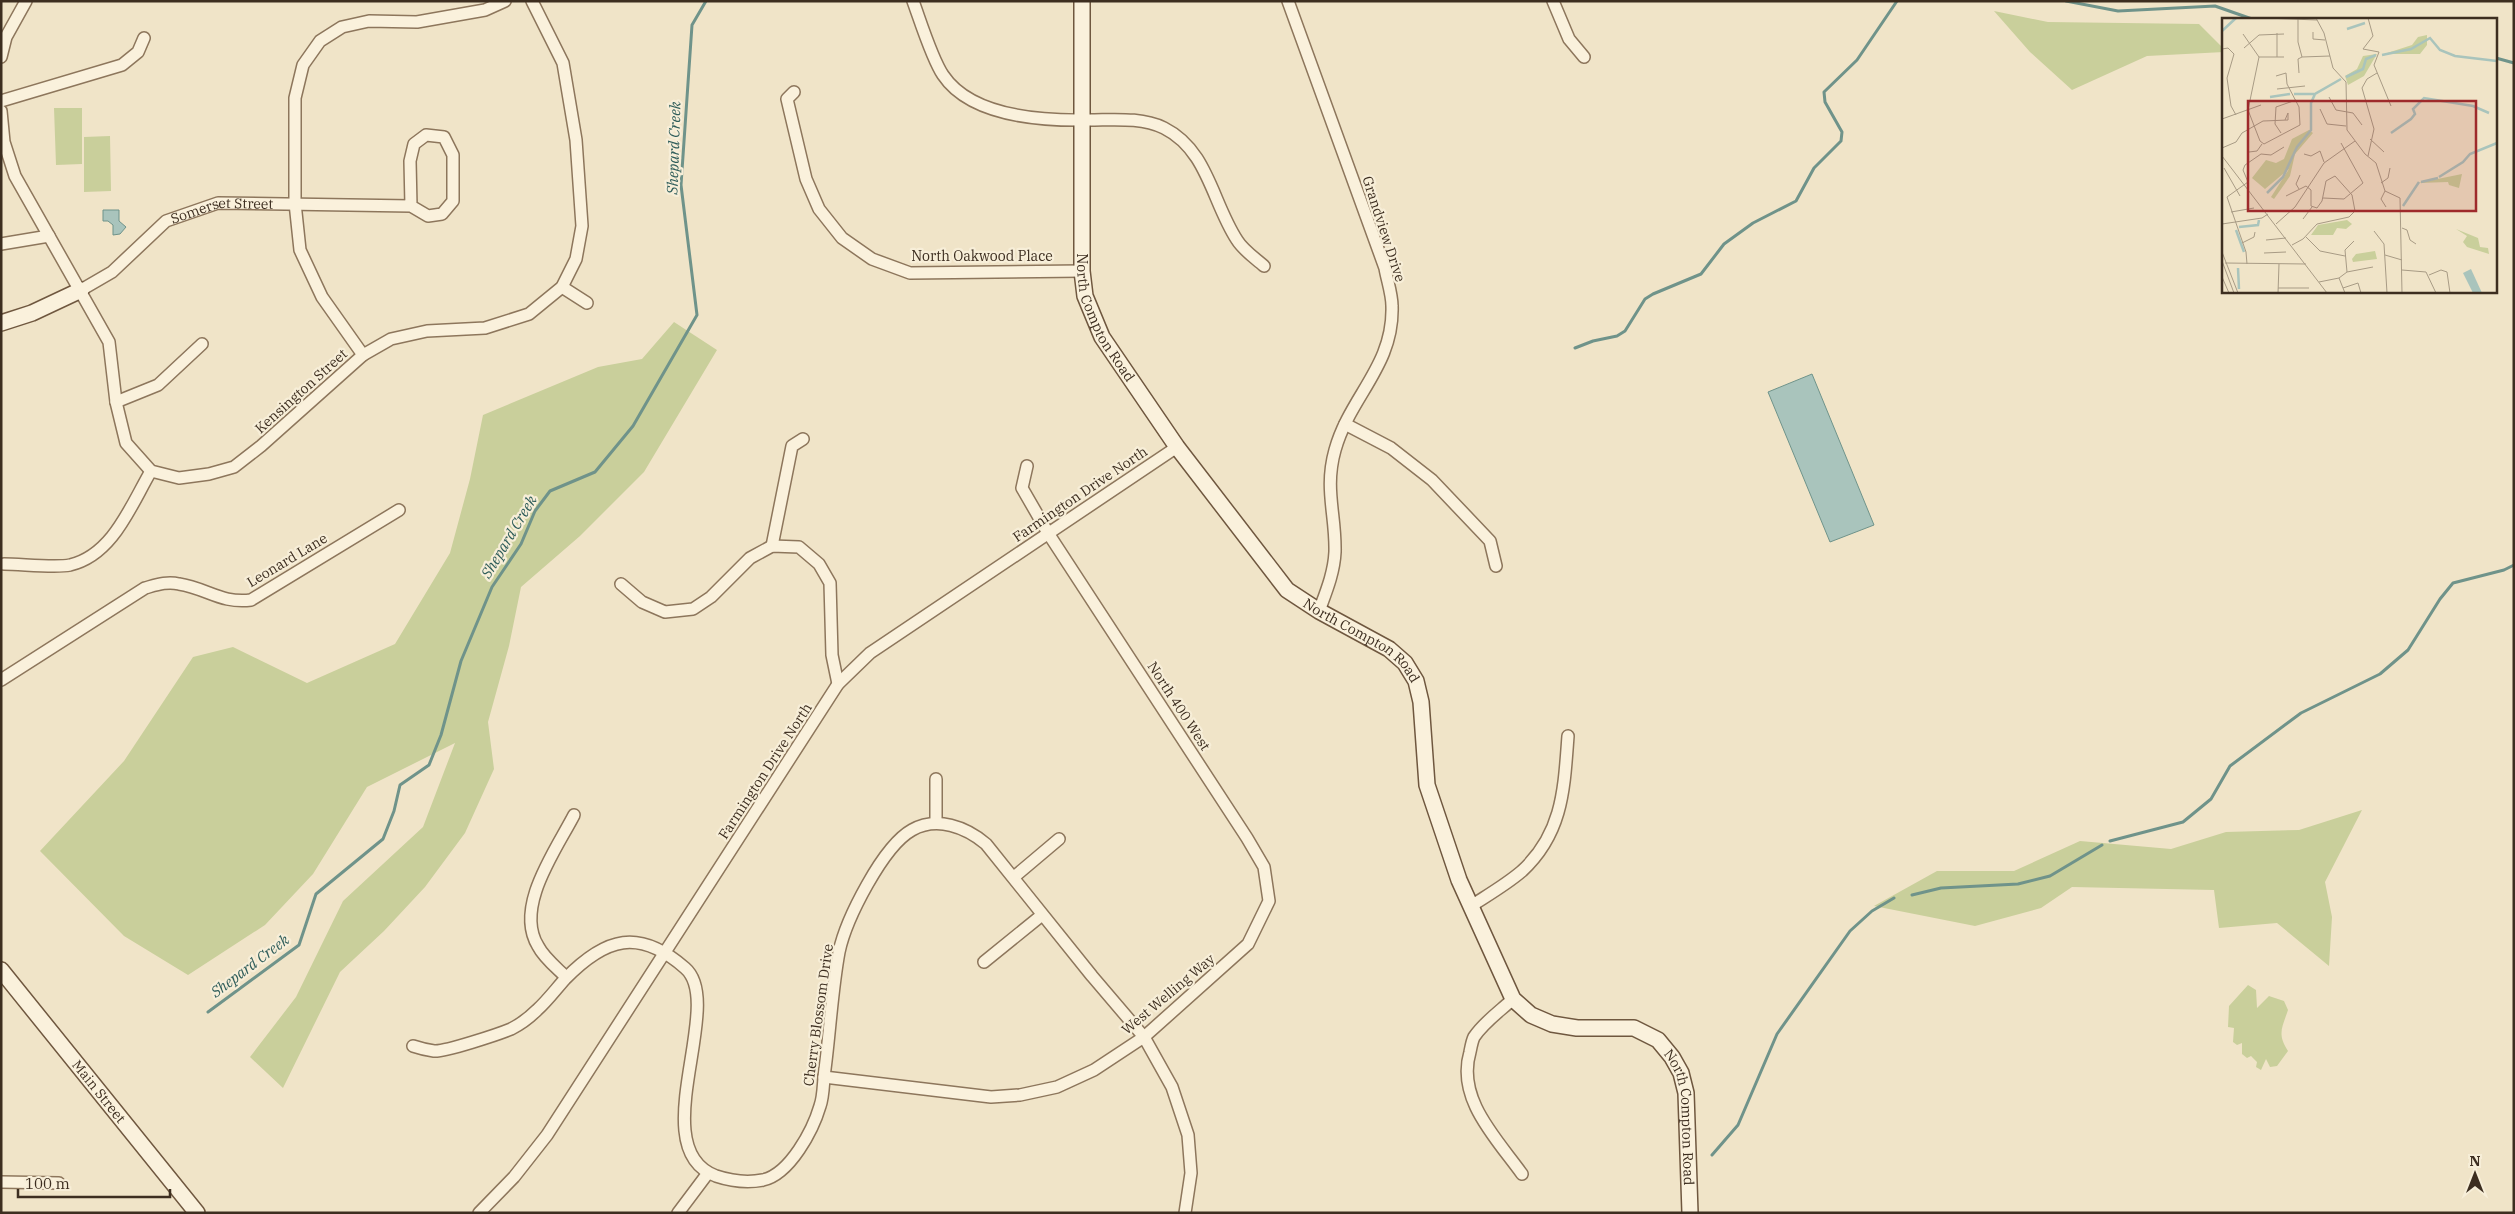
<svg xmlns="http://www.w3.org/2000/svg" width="2515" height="1214" viewBox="0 0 2515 1214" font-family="'IBM Plex Serif',serif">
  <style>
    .green { fill: #c9cf9b }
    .water { fill: #a9c4bc; stroke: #6f938a }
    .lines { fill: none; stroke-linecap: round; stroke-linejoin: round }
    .stream { stroke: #6f938a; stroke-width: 3 }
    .street-casing { stroke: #8d765c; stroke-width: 14 }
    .secondary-casing { stroke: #6f573f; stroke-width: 18 }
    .street { stroke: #faf1dc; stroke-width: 11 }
    .secondary { stroke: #faf1dc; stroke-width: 15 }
    .labels { text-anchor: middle; stroke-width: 4.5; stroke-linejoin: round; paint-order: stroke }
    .street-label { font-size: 14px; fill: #3d2e20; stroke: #f7eed8 }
    .water-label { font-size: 15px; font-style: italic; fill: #2f5d5a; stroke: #f7eed8 }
    .inset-river { fill: none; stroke: #a9c4bc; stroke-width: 2.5 }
    .inset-road { fill: none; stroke: #a89b85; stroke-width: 1 }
    .view { fill: #9e2a2b; fill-opacity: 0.15; stroke: #9e2a2b; stroke-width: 2.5 }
    .inset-edge { fill: none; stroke: #3d2e20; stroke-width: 2.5 }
  </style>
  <rect width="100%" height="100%" fill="#f0e4c8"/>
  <path class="green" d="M 1994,11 L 2048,22 L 2199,24 L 2224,49 L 2224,52 L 2147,56 L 2072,90 L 2030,52 Z
    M 54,108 L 82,108 L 82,164 L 56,165 Z
    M 110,136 L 111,191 L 84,192 L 84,137 Z
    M 674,322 L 717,350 L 644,472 L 580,536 L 521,587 L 509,646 L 488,722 L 494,769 L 465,833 L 425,887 L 384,931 L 340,972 L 283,1088 L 250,1057 L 296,997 L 343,901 L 423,827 L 455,743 L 367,787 L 313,874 L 265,925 L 188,975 L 124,936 L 40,851 L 124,761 L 193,657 L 233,647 L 307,683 L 395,644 L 450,553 L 470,479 L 483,415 L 598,367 L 642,359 Z
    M 2362,810 L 2325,882 L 2332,917 L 2329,966 L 2277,923 L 2219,928 L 2214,890 L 2072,887 L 2041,908 L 1975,926 L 1874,906 L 1937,871 L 2014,871 L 2080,841 L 2171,849 L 2226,832 L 2299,830 Z
    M 2248,985 L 2256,990 L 2257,1008 L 2269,996 L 2284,1001 L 2288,1010 C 2282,1028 2277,1034 2288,1051 L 2277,1066 L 2270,1067 L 2266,1059 L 2261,1070 L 2256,1067 L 2257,1062 L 2251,1056 L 2247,1058 L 2242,1054 L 2242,1043 L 2237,1045 L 2233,1042 L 2234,1028 L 2228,1027 L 2229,1006 Z"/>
  <path class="water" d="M 103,210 L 119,210 L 119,221 L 126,227 L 120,234 L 113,235 L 113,225 L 108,221 L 103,221 Z
    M 1812,374 L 1874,525 L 1830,542 L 1768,392 Z"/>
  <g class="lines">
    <path class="stream" d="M 2066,1 L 2118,11 L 2215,6 L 2252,19
      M 2496,58 L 2514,63
      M 1575,348 L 1593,341 L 1617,336 L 1625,331 L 1645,299 L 1653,294 L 1701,274 L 1724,244 L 1753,223 L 1796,201 L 1814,168 L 1841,141 L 1842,132 L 1825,102 L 1824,92 L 1857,60 L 1897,1
      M 2110,841 L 2183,822 L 2211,799 L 2230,766 L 2301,713 L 2380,674 L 2408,650 L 2440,599 L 2453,583 L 2504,570 L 2514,565
      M 1912,895 L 1941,888 L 2018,884 L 2050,876 L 2102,845
      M 208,1012 L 299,945 L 316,894 L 383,839 L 394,811 L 400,785 L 429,765 L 441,735 L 461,661 L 492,587 L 521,544 L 535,511 L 550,491 L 595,472 L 633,426 L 697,315 L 681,185 L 692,25 L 706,1
      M 1712,1155 L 1738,1125 L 1777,1034 L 1850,931 L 1872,911 L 1894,898"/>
    <g class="street-casing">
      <g id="street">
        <path d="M 913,1 C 920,20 932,59 943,75 C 971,117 1043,121 1089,120 C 1114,120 1141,117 1164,128 C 1208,150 1212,202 1237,240 C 1243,250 1255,258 1264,266"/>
        <path d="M 1288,1 L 1385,268 C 1387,280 1392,294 1392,306 C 1394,366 1350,396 1335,450 C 1324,489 1336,515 1335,552 C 1334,573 1326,592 1319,611"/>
        <path d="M 1553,1 L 1569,39 L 1584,57"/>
        <path d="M 1,57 L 6,37 L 26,1"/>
        <path d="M 794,92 L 787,99 L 806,179 L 819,209 L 842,238 L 872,259 L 910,273 L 1082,271"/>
        <path d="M 1,101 L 122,65 L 138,52 L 144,38"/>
        <path d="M 1,111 L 4,142 L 15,176 L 109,342 L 116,402 L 126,443 L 151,471 L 179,478 L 209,474 L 234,467 L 261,446 L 363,355 L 391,339 L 427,331 L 485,328 L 529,314 L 562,287 L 576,259 L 582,226 L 576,140 L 563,63 L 532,1"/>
        <path d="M 1,244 L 49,236"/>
        <path d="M 562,287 L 587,303"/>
        <path id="s1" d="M 81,290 L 112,272 L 166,221 L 218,203 L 411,206 L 428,216 L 442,214 L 453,201 L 453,155 L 444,137 L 426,135 L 414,144 L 410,161 L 411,206"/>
        <path d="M 363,355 L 322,297 L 300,250 L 295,203 L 295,98 L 303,65 L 320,41 L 342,27 L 369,21 L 417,22 L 485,10 L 505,1"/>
        <path d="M 116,402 L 158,385 L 202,344"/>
        <path d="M 1345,424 L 1391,448 L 1432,480 L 1490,541 L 1496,566"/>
        <path d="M 772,546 L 792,446 L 803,439"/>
        <path d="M 4,564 C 21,564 55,568 70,565 C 113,555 131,505 151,471"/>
        <path d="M 621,584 L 642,602 L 665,612 L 693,609 L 711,597 L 750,558 L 772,546 L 799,547 L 819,564 L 830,583 L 832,655 L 838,684"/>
        <path d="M 1,680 L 145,588 C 156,585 167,581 179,584 C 206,588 222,604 251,600 L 399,510"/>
        <path d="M 936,779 L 936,823"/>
        <path d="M 1014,877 L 1059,839"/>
        <path d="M 1471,906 C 1488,895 1507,884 1522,871 C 1563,833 1564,789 1568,736"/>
        <path d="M 984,962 L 1042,915"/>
        <path d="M 566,977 C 557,968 544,958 538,946 C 514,907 556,850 574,815"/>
        <path d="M 1513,999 C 1500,1011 1484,1022 1474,1037 C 1472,1041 1471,1047 1470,1052 C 1456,1099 1497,1139 1522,1174"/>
        <path d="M 413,1046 C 419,1048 427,1050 434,1051 C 445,1052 499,1034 511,1029 C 519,1025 530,1017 537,1010 C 547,1001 556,989 565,979 C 606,937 639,928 685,968 C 727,1004 642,1149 716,1176 C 731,1181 747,1183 763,1180 C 790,1174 813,1130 820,1106 C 824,1095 823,1081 825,1069 C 830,1031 832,990 839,952 C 846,919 883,846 912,830 C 937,816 966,827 986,844 L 1092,976 L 1144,1037 L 1172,1087 L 1188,1135 L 1191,1173 L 1185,1213"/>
        <path d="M 824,1077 L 991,1097 L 1020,1095 L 1057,1087 L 1094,1070 L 1144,1037 L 1248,944 L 1269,901 L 1264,867 L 1247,838 L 1048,533 L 1022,488 L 1027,466"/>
        <path d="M 1,1182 L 59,1183"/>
        <path d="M 479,1213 L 514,1177 L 547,1135 L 838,684 L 870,653 L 1177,447"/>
        <path d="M 678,1213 L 708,1173"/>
      </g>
    </g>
    <g class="secondary-casing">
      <g id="secondary">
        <path id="s2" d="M 1082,1 L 1082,271 L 1085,296 L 1102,337 L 1177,447 L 1287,590 L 1319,611 L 1389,649 L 1405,663 L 1416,681 L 1421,702 L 1427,785 L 1459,880 L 1513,999 L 1531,1015 L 1552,1024 L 1577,1028 L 1634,1028 L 1658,1040 L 1672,1057 L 1681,1073 L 1686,1093 L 1690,1213"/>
        <path d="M 1,323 L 32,313 L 81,290"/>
        <path id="s3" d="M 1,970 L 197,1213"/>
      </g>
    </g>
    <use href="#street" class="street"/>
    <use href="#secondary" class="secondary"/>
  </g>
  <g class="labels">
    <g class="street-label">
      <text dy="5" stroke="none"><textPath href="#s1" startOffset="168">Somerset Street</textPath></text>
      <text transform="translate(1384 229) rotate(72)" y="5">Grandview Drive</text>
      <text x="982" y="261">North Oakwood Place</text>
      <text dy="5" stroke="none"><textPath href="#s2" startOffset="322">North Compton Road</textPath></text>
      <text transform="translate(301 391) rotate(-42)" y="5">Kensington Street</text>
      <text transform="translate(1080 494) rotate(-34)" y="5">Farmington Drive North</text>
      <text transform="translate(287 560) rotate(-31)" y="5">Leonard Lane</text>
      <text dy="5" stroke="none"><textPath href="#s2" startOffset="744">North Compton Road</textPath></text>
      <text transform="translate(1179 706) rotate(57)" y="5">North 400 West</text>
      <text transform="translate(765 771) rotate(-57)" y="5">Farmington Drive North</text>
      <text transform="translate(1168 994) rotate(-40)" y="5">West Welling Way</text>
      <text transform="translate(818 1015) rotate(-82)" y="5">Cherry Blossom Drive</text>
      <text dy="5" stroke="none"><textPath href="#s3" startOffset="156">Main Street</textPath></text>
      <text dy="5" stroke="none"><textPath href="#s2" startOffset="1389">North Compton Road</textPath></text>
    </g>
    <g class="water-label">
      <text transform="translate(674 148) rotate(-88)" y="5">Shepard Creek</text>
      <text transform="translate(509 537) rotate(-59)" y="5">Shepard Creek</text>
      <text transform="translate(250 966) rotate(-37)" y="5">Shepard Creek</text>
    </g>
  </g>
  <g transform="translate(2222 18)">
    <rect width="275" height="275" fill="#f0e4c8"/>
    <path d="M 205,17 L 205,27 L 198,36 L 162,36 L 190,27 L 196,19 ZM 155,36 L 142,58 L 126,67 L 123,58 L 135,51 L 141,38 ZM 87,112 L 91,115 L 73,136 L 68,158 L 52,181 L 49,179 L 67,151 L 43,171 L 30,160 L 44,142 L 54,145 L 62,141 L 70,121 ZM 240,156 L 237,170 L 227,167 L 226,164 L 196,165 ZM 125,202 L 130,206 L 124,211 L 115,210 L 111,217 L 89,217 L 96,207 ZM 234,211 L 256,220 L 258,229 L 266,230 L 267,236 L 245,229 L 241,224 L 245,218 ZM 153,233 L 155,241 L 131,244 L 130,241 L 134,236 Z" fill="#c9cf9b"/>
    <path d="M 249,251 L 260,275 L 251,275 L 241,255 Z" fill="#a9c4bc"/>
    <path class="inset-river" d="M 125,11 L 143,5M 0,13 L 14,0M 160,37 L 189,31 L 208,20 L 218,32 L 233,38 L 275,43M 124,59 L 141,51 L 144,41 L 154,37M 72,76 L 92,76M 48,79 L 68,76M 169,115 L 189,101 L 193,96 L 191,91 L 202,80 L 251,88 L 267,95M 217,159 L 241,144 L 248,136 L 275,125M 199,164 L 216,160M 45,175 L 61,159 L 75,129 L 89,112 L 89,85 L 93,76 L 119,61M 181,188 L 197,164M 17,209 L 36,207 L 37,202M 14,212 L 22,234M 16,250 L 17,271"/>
    <path class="inset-road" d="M 43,0 L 95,2M 94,0 L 102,15 L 111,50 L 124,64 L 125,112 L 143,136 L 154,145 L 163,173 L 178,180 L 180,275M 146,0 L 151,18 L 141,31 L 157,34 L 152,47 L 169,88M 76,1 L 76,24 L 80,39M 91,14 L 91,21 L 103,22M 21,16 L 37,39 L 26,92 L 38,123 L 42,126 L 78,107 L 77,89 L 65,66 L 64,55 L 54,58M 22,30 L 37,17 L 62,16M 0,31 L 6,30 L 12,36 L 5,60 L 9,88 L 14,97M 37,39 L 62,39M 55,39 L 55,15M 80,39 L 108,38M 77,55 L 76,41 L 80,39M 55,71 L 83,68M 107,79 L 114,92 L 131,95 L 140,107M 98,91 L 105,106 L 124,108M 0,101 L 39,87M 59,115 L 53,106 L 54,89 L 74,82M 148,121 L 162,134M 0,130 L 14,124 L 20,115 L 41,103 L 66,102 L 66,95 L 63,102M 27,134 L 35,133 L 40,126M 82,136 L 89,138 L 98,133 L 102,144M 0,138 L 105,275M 146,138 L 152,111 L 140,70 L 145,61 L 155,55M 2,150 L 18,178M 159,165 L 166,160 L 168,150M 77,171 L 74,166 L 78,157M 163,173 L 159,181 L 164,189M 64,178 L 84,168 L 89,172 L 89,188 L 95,190 L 100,183 L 104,163 L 113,158 L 130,177 L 133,193M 101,180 L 122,181 L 141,165 L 119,125M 9,194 L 32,190M 81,201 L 90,189M 0,206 L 40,200 L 46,196M 54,206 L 73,189 L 102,145 L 133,123M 180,210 L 185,212 L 188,222 L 194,226M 152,213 L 162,226 L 165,275M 84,219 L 98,233 L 123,238M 44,222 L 64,220M 20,225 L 32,219 L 33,214M 70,227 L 81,221 L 95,206 L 127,199 L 133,193M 0,234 L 16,275M 42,235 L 64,234M 163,237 L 180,242M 0,243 L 12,275M 3,245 L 84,246M 25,246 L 24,234 L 5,179 L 26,164 L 21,152 L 23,147 L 39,136 L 49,137 L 62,129M 180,252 L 204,254 L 214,275M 125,254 L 123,232 L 132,223M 125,254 L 151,249M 207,257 L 219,252 L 225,254 L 228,275M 0,259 L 7,275M 117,260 L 123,275M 97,264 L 117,260 L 125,254M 56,270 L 87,270M 121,270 L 136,265 L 139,275M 56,275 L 57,246"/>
    <path class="view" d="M 26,83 L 254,83 L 254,193 L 26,193 Z"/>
    <rect width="275" height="275" class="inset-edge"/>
  </g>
  <rect width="2515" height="1214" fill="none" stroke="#3d2e20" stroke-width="5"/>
  <g transform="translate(2475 1174)" stroke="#f7eed8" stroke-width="4" paint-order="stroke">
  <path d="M0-4L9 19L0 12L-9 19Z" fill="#3d2e20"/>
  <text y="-8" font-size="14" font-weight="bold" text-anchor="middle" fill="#3d2e20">N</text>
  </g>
  <path d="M18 1189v8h152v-8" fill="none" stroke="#3d2e20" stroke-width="2.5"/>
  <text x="25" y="1189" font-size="15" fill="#3d2e20" stroke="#f7eed8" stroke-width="4" paint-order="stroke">100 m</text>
</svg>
